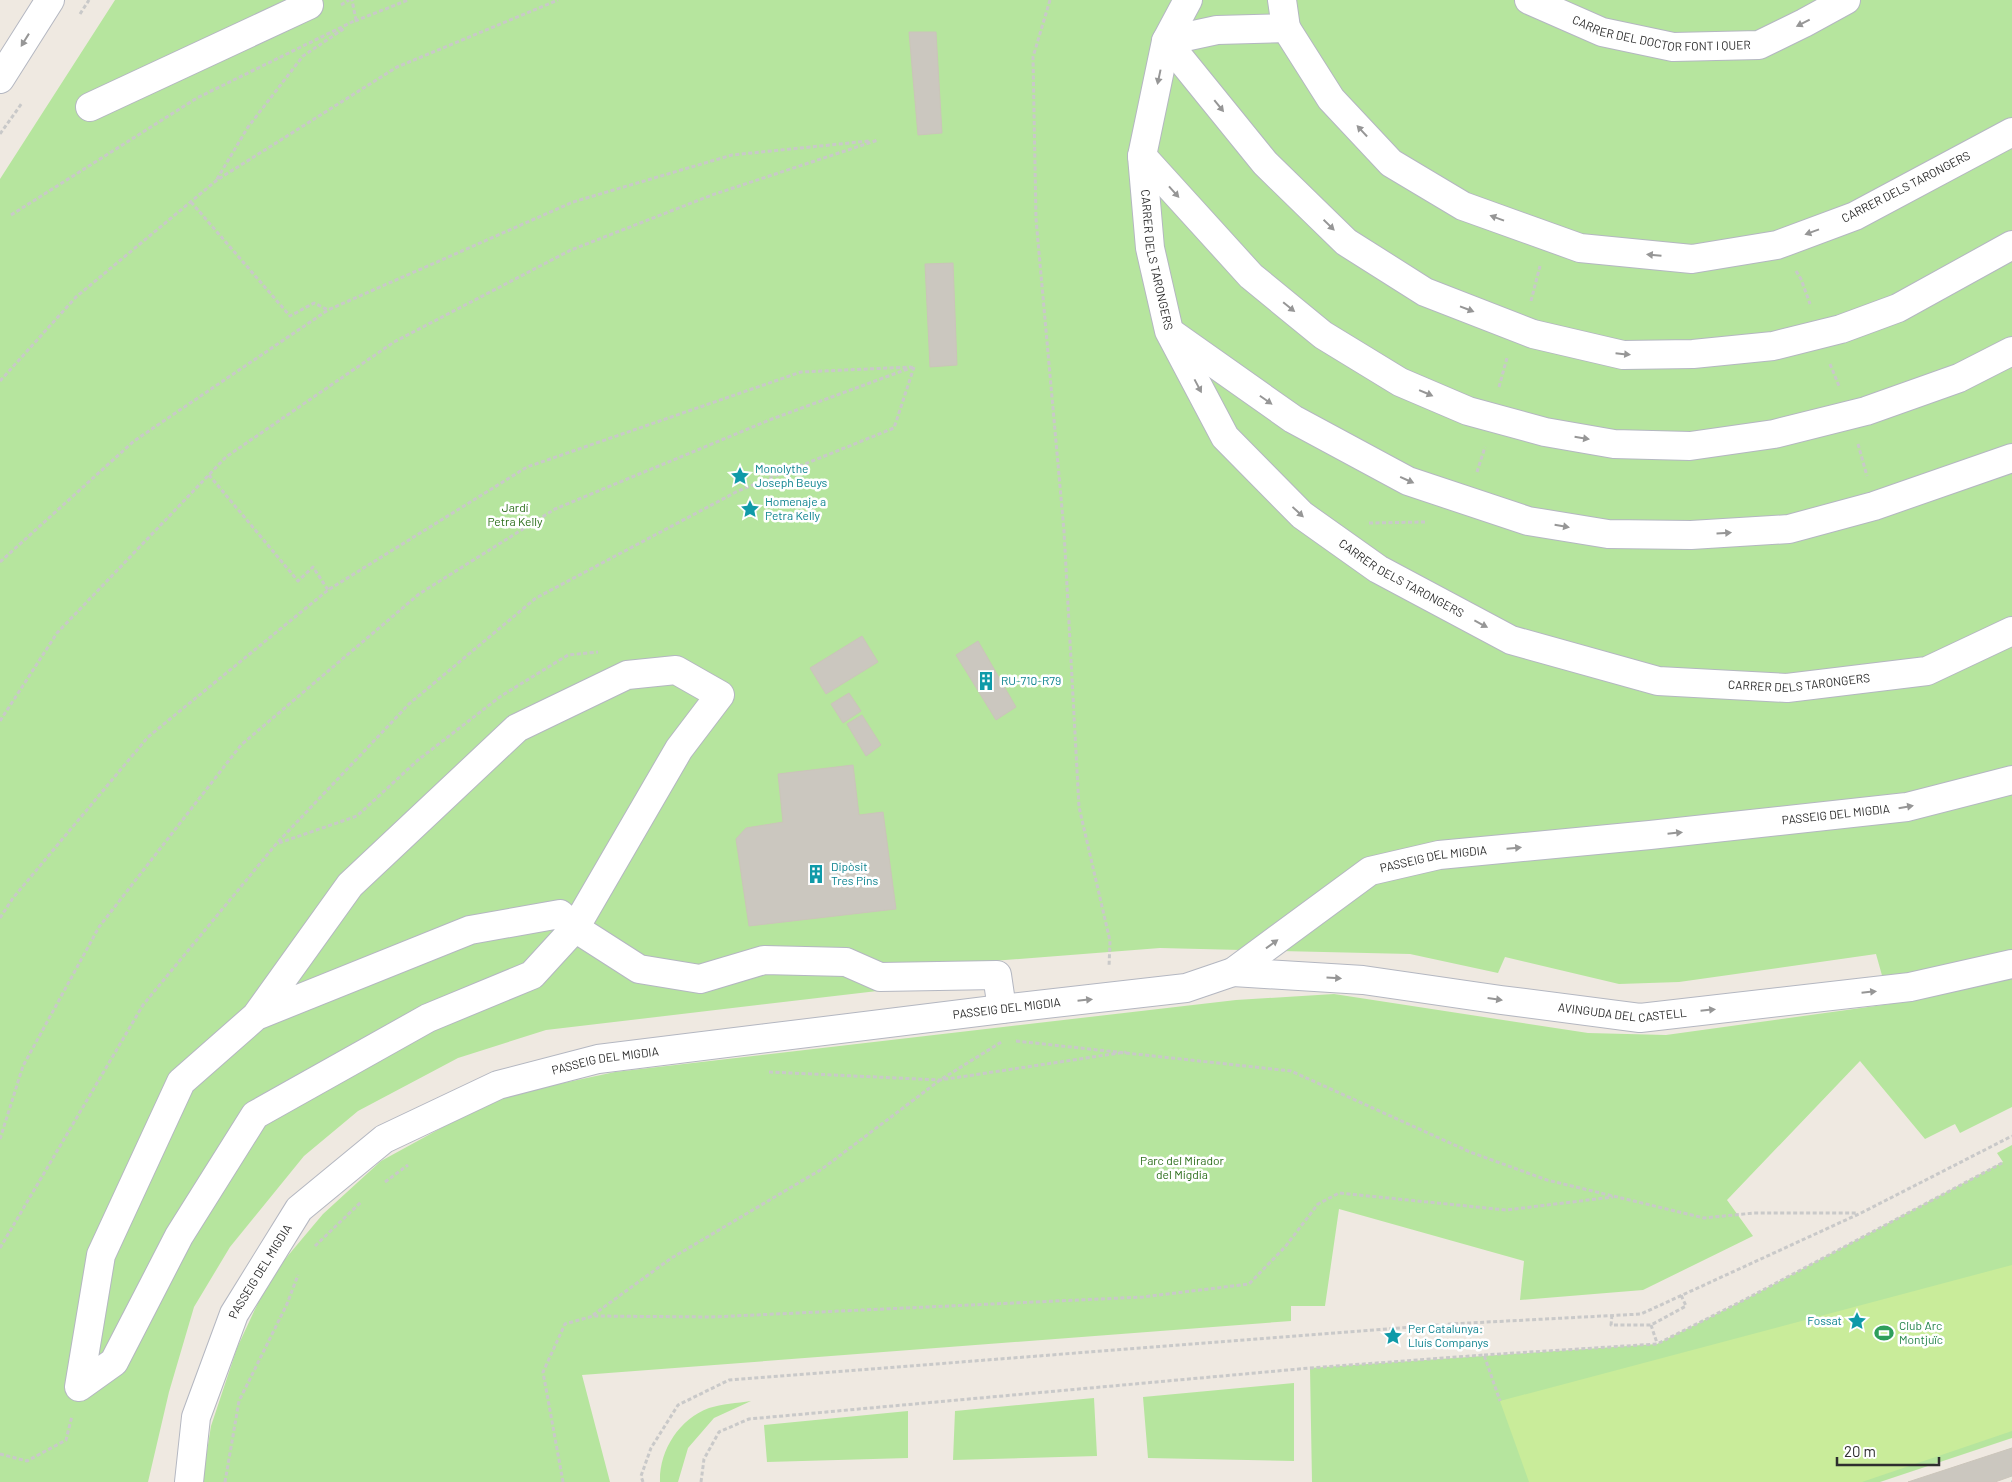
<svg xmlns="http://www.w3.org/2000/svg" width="2012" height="1482" viewBox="0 0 2012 1482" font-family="Barlow,sans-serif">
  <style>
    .green { fill: #b6e59e }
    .pitch { fill: #c9ec9a }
    .building { fill: #cbc7bf; stroke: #cbc5ba }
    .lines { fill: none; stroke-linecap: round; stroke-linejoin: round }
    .minor-casing { stroke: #b4b7c1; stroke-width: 30 }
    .path { stroke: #c9c9c9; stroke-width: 3; stroke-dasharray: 4 2.5; stroke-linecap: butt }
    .minor { stroke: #fff; stroke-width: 28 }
    .oneway { fill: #969696 }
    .labels { text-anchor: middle; stroke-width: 5; stroke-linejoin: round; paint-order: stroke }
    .street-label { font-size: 12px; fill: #2e2e2e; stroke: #fff }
    .culture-label { font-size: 12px; fill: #0d838f; stroke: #fff; text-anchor: start }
    .park-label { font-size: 12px; fill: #2c6e1b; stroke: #fff }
    .leisure-label { font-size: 12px; fill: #27864d; stroke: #fff; text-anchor: start }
  </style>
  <rect width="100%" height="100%" fill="#efe9e1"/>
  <path class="green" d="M 115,0 L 2012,0 L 2012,1107 L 1960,1133 L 1955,1124 L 1925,1139 L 1860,1061 L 1727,1200 L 1753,1236 L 1643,1290 L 1520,1300 L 1524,1261 L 1339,1209 L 1325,1306 L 1291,1306 L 1291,1321 L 582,1375 L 610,1482 L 202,1482 L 211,1426 L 237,1348 L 270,1277 L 323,1214 L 381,1161 L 498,1097 L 615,1072 L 1236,1000 L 1334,994 L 1588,1033 L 1666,1035 L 1890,1004 L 1876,954 L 1679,982 L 1619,984 L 1505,957 L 1498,973 L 1410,954 L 1160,948 L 941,965 L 920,986 L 546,1030 L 458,1058 L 358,1111 L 304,1156 L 230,1247 L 194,1307 L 169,1392 L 148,1482 L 0,1482 L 0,179 Z
    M 2012,1145 L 2012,1438 L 1880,1482 L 1312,1482 L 1310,1368 L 1657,1344 L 1746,1299 L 2003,1162 L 1997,1153 Z
    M 1294,1383 L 1294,1461 L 1148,1458 L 1143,1397 Z
    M 1094,1398 L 1097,1456 L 953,1460 L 955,1411 Z
    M 751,1401 L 714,1418 L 688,1448 L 678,1482 L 660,1482 C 659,1451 679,1419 709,1408 C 722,1404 737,1403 751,1401 Z
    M 908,1411 L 908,1458 L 767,1462 L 764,1425 Z"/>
  <path class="pitch" d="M 2012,1265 L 2012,1431 L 1862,1482 L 1529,1482 L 1500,1401 Z"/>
  <path class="building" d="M 909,32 L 936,32 L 942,133 L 918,135 Z
    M 953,263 L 957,365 L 930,367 L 925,264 Z
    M 862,636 L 878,662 L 826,694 L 810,668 Z
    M 978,641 L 1016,707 L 996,720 L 956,655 Z
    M 849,693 L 861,711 L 843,723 L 831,704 Z
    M 862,715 L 881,745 L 866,756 L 847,724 Z
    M 853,765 L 859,815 L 883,812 L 896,909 L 749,926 L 736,839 L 746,828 L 783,822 L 778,774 Z
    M 2012,1448 L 2012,1476 L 1995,1482 L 1908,1482 Z"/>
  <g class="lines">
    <g class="minor-casing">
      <g id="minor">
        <path id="s1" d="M 1188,0 L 1166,41 L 1142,156 L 1150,248 L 1169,331 L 1225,437 L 1302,515 L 1378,569 L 1511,640 L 1658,681 L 1787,688 L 1927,671 L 2012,631"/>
        <path d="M 1282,0 L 1286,28"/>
        <path id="s2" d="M 1529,0 L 1602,32 L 1673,47 L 1759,45 L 1804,23 L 1846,0"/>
        <path d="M 0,79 L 50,0"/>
        <path d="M 90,107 L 309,5"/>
        <path d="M 2012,132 L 1855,216 L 1777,245 L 1692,259 L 1580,248 L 1463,206 L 1391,163 L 1331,99 L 1286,28 L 1217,30 L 1166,41 L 1265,163 L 1346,242 L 1425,292 L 1533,334 L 1623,355 L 1693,354 L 1773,346 L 1841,329 L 1898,308 L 2012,245"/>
        <path d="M 1142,156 L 1251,276 L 1323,335 L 1400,382 L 1468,411 L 1545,432 L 1614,444 L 1690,446 L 1774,434 L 1866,411 L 1959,378 L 2012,351"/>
        <path d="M 1174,335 L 1293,419 L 1408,481 L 1528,521 L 1608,534 L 1691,535 L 1789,529 L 1874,506 L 2012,458"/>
        <path id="s3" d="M 1233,972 L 1363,980 L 1501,1000 L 1640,1018 L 1910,987 L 2012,964"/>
        <path d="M 256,1016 L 350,885 L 517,728 L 627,675 L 676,670 L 720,695 L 679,749 L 575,928 L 532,975 L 428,1018 L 255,1115 L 179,1236 L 114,1362 L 79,1387 L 101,1255 L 181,1082 L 256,1016 L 470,930 L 560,914 L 575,928 L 639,969 L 700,979 L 764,960 L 846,962 L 880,977 L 997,975 L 1002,1009"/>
        <path id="s4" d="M 189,1482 L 196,1417 L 234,1314 L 299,1209 L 384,1139 L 498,1085 L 598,1059 L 1002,1009 L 1186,988 L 1233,972 L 1370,871 L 1439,855 L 1650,835 L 1907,807 L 2012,780"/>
      </g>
    </g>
    <path class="path" d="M 1050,0 L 1033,57 L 1036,219 L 1064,531 L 1079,807 L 1110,941 L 1109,967
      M 341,5 L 349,0
      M 80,14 L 89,0
      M 355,21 L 408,0
      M 0,134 L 22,103
      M 217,179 L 248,127 L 303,56 L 345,28
      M 191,202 L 290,316 L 314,303 L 328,310
      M 11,215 L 197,98 L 356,20 L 352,0
      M 1796,271 L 1801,279 L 1810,304
      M 1531,301 L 1540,266
      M 1830,364 L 1839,386
      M 0,381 L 76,297 L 217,180 L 397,67 L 558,0
      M 1499,387 L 1507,358
      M 1858,444 L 1867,476
      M 1477,472 L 1485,447
      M 209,475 L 298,581 L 313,567 L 328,590
      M 1369,523 L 1425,522
      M 0,562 L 134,441 L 328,310 L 573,202 L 732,155 L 869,141
      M 0,721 L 57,633 L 226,457 L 394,342 L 571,250 L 712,195 L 878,140
      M 279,843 L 357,816 L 418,760 L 501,696 L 568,655 L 598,652
      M 0,918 L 13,898 L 148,737 L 328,590 L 527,467 L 801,372 L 911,367
      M 1016,1041 L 1291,1071 L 1470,1152 L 1547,1180 L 1704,1218 L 1754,1213 L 1858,1213
      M 769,1072 L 940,1080 L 1126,1052
      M 0,1139 L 23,1066 L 99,927 L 241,745 L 419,594 L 555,509 L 772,419 L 913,367
      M 385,1182 L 408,1165
      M 315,1246 L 361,1202
      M 0,1248 L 143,1005 L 277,843 L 409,704 L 536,598 L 738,491 L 894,428 L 914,367
      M 593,1315 L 670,1259 L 822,1169 L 940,1080 L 1003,1041
      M 1612,1315 L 1611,1325 L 1651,1325 L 1686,1306 L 1681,1295
      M 1651,1325 L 1657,1343
      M 1484,1355 L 1657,1344 L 1746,1299 L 2004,1162
      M 0,1454 L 27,1461 L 66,1440 L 72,1416
      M 225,1482 L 239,1401 L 287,1304 L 298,1275
      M 563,1482 L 543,1372 L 565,1324 L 593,1316 L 711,1317 L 1143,1297 L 1249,1284 L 1285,1247 L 1318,1204 L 1339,1193 L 1506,1210 L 1613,1197
      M 643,1482 L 641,1476 L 651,1448 L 678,1405 L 729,1380 L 1450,1324 L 1641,1314 L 1861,1213 L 2012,1136
      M 701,1482 L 704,1459 L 719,1432 L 749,1419 L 1310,1368 L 1484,1355 L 1500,1401
      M 2011,1482 L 2012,1482"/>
    <use href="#minor" class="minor"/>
  </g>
  <defs><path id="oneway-solid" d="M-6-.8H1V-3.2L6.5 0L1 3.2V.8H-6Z" transform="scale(1.25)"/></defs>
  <g class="oneway">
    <use href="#oneway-solid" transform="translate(1803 23) rotate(153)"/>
    <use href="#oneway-solid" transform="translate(25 40) rotate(122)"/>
    <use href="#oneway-solid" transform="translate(1159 77) rotate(102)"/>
    <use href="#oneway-solid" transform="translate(1219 106) rotate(51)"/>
    <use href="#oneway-solid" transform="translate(1362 131) rotate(-133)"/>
    <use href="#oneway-solid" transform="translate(1174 192) rotate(48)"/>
    <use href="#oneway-solid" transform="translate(1497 218) rotate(-160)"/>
    <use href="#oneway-solid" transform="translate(1329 225) rotate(44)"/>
    <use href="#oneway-solid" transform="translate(1812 232) rotate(160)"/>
    <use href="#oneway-solid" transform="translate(1654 255) rotate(-175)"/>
    <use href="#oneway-solid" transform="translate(1289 307) rotate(39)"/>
    <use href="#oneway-solid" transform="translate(1467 309) rotate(21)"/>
    <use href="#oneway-solid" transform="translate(1623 354) rotate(6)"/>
    <use href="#oneway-solid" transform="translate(1198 386) rotate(62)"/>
    <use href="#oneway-solid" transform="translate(1426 393) rotate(23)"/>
    <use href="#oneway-solid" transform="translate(1266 400) rotate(35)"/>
    <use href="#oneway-solid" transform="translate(1582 438) rotate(9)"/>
    <use href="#oneway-solid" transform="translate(1407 480) rotate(24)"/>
    <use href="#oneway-solid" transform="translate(1298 512) rotate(43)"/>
    <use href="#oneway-solid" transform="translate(1562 526) rotate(10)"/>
    <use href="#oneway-solid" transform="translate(1724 533) rotate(-4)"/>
    <use href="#oneway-solid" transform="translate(1481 624) rotate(28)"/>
    <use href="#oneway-solid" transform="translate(1906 807) rotate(-10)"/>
    <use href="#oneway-solid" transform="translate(1675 833) rotate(-6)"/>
    <use href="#oneway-solid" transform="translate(1514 848) rotate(-5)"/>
    <use href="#oneway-solid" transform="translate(1272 944) rotate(-36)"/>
    <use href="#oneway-solid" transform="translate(1334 978) rotate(3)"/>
    <use href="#oneway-solid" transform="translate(1869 992) rotate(-6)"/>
    <use href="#oneway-solid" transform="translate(1495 999) rotate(8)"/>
    <use href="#oneway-solid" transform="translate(1085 1000) rotate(-6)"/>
    <use href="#oneway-solid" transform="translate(1708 1010) rotate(-6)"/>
  </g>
  <defs>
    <g id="sight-bare" transform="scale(1.5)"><path d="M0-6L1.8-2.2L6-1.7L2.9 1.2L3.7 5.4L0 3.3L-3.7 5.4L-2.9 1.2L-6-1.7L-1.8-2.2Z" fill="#0f9aa8" stroke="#fff" stroke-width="2.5" paint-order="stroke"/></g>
    <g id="building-bare" transform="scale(1.5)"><path d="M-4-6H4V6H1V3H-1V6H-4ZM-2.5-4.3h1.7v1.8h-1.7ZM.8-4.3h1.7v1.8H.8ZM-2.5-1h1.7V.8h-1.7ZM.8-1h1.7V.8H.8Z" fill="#0f9aa8" stroke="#fff" stroke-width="2.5" paint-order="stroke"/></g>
    <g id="stadium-bare" transform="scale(1.5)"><path d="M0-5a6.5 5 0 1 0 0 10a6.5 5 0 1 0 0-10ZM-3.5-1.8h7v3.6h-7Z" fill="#2e9e5b" stroke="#fff" stroke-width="2.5" paint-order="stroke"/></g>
  </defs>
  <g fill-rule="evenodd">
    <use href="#sight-bare" x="740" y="476"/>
    <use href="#sight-bare" x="750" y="509"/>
    <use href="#building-bare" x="986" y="681"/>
    <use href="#building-bare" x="816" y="874"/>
    <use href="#sight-bare" x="1857" y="1321"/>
    <use href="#stadium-bare" x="1884" y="1333"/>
    <use href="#sight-bare" x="1393" y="1336"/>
  </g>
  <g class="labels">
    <g class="street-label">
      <text dy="4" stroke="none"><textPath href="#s2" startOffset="139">CARRER DEL DOCTOR FONT I QUER</textPath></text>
      <text transform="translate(1906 187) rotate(-27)" y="4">CARRER DELS TARONGERS</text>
      <text dy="4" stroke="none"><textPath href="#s1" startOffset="269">CARRER DELS TARONGERS</textPath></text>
      <text dy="4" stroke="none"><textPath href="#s1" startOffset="689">CARRER DELS TARONGERS</textPath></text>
      <text dy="4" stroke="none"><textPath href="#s1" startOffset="1109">CARRER DELS TARONGERS</textPath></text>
      <text dy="4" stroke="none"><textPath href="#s4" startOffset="1920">PASSEIG DEL MIGDIA</textPath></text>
      <text dy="4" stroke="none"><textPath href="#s4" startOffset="1515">PASSEIG DEL MIGDIA</textPath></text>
      <text dy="4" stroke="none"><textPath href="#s4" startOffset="1050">PASSEIG DEL MIGDIA</textPath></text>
      <text dy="4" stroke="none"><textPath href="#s3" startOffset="392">AVINGUDA DEL CASTELL</textPath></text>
      <text dy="4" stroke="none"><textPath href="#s4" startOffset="645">PASSEIG DEL MIGDIA</textPath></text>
      <text dy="4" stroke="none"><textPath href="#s4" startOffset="225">PASSEIG DEL MIGDIA</textPath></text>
    </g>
    <g class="culture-label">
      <text x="755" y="473">Monolythe<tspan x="755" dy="14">Joseph Beuys</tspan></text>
      <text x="765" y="506">Homenaje a<tspan x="765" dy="14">Petra Kelly</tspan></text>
      <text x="1001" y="685">RU-710-R79</text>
      <text x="831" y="871">Dipòsit<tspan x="831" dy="14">Tres Pins</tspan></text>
      <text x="1842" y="1325" text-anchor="end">Fossat</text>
      <text x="1408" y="1333">Per Catalunya:<tspan x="1408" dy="14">Lluís Companys</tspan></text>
    </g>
    <g class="park-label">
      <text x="515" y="512">Jardí<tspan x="515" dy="14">Petra Kelly</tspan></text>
      <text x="1182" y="1165">Parc del Mirador<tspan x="1182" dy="14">del Migdia</tspan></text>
    </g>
    <g class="leisure-label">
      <text x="1899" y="1330">Club Arc<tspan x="1899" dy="14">Montjuïc</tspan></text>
    </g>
  </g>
  <path d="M1837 1457v8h102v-8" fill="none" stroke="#2e2e2e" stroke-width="2.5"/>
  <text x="1844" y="1457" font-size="15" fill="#2e2e2e" stroke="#ffffff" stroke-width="4" paint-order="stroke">20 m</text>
</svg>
